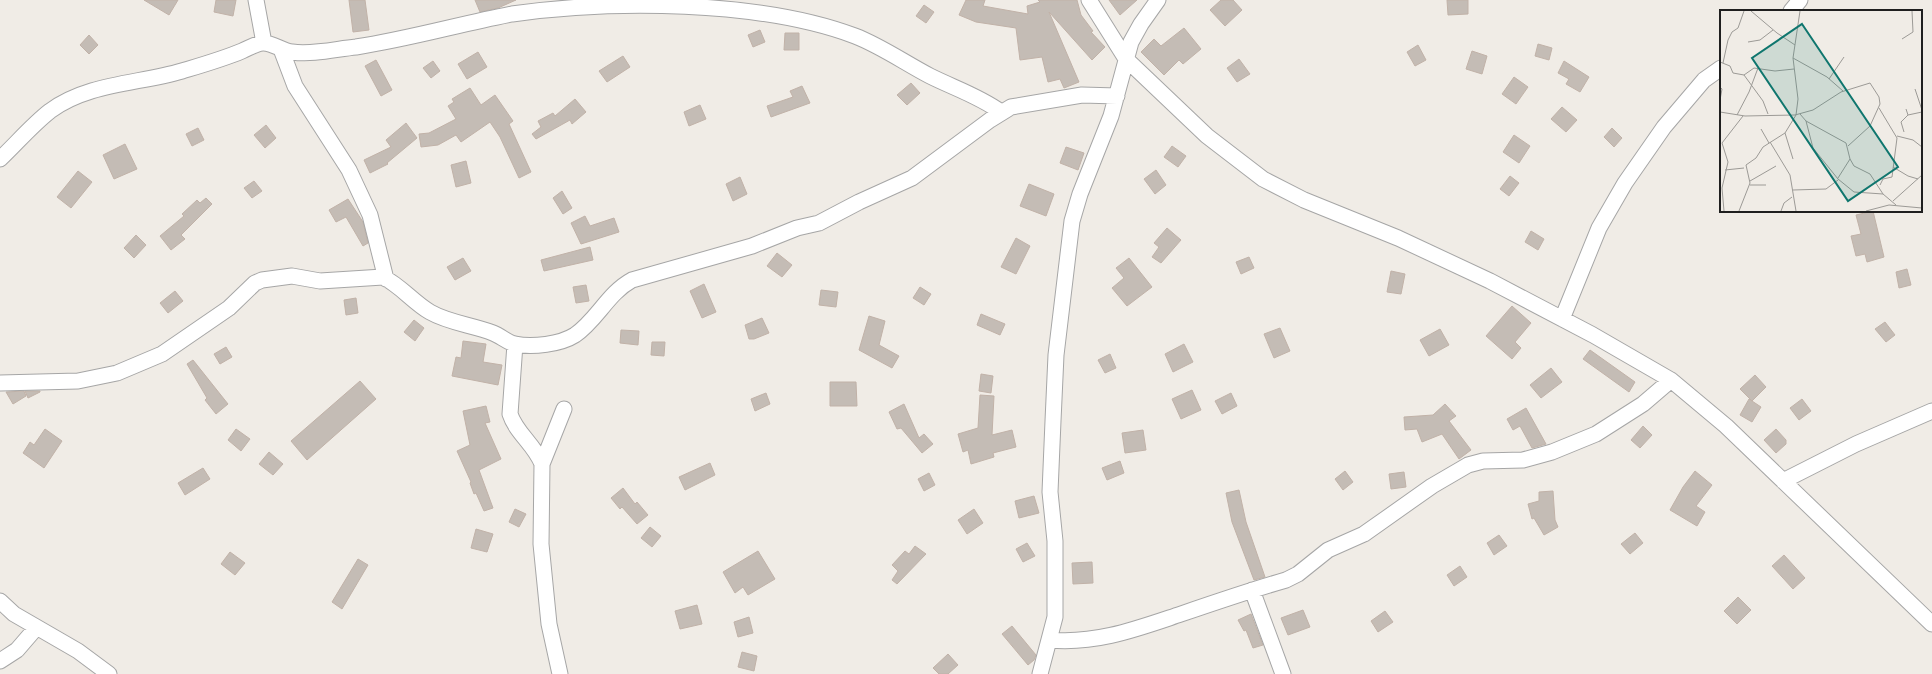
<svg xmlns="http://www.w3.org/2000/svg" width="1932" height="674" viewBox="0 0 1932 674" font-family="'Work Sans',sans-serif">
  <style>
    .building { fill: #c4bcb5; stroke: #c1b2a8 }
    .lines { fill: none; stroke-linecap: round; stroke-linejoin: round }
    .minor-casing { stroke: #a6a6a6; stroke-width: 17 }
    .minor { stroke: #fff; stroke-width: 15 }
    .inset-road { fill: none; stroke: #9c9a96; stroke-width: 1 }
    .view { fill: #0f766e; fill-opacity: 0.15; stroke: #0f766e; stroke-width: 2 }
    .inset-edge { fill: none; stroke: #1f1f1f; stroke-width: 2 }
  </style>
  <rect width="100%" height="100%" fill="#f0ece6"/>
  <path class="building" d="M 144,0 L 178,0 L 169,15 Z
    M 216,0 L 236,0 L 233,16 L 214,12 Z
    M 349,0 L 365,0 L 369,30 L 353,32 Z
    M 475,0 L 516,0 L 498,8 L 480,12 Z
    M 966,0 L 985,0 L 983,6 L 1028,14 L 1027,6 L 1040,2 L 1038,0 L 1077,0 L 1081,15 L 1093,31 L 1091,32 L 1105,47 L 1092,60 L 1049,12 L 1079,82 L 1064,88 L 1060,79 L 1048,82 L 1042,57 L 1020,60 L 1016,28 L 976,22 L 959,15 Z
    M 1109,0 L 1137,0 L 1120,15 Z
    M 1221,0 L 1233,0 L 1242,10 L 1225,26 L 1210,10 Z
    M 1447,0 L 1468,0 L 1468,14 L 1448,15 Z
    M 924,5 L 934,12 L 926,23 L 916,16 Z
    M 1184,28 L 1201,49 L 1183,64 L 1179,60 L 1164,75 L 1141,52 L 1154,39 L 1161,46 Z
    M 760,30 L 765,42 L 753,47 L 748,35 Z
    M 785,33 L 799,33 L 799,50 L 784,50 Z
    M 89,35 L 98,45 L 89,54 L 80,45 Z
    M 1538,44 L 1552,48 L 1549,60 L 1535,56 Z
    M 1418,45 L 1426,60 L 1415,66 L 1407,52 Z
    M 1472,51 L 1487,56 L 1482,74 L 1466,69 Z
    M 478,52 L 487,67 L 467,79 L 458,64 Z
    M 623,56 L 630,67 L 607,82 L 599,71 Z
    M 1239,59 L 1250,74 L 1237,82 L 1227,68 Z
    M 376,60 L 392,90 L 381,96 L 365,66 Z
    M 433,61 L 440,71 L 431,78 L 423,68 Z
    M 1564,61 L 1589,77 L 1580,92 L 1566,84 L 1569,79 L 1558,73 Z
    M 1514,77 L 1528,87 L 1516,104 L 1502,94 Z
    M 911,83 L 920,93 L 907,105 L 897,95 Z
    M 802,86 L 810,103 L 771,117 L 767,106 L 793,97 L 790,91 Z
    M 470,88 L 481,105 L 495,95 L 513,121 L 509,124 L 531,172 L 519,178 L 500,137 L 490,122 L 461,142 L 456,135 L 438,145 L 421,147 L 419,134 L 429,133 L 456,119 L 448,106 L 454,102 L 452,99 Z
    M 575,99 L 586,112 L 572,124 L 570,120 L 536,139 L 532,134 L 541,127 L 538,121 L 553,113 L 555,116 Z
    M 700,105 L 706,119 L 689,126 L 684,112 Z
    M 1562,107 L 1577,120 L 1566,132 L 1551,119 Z
    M 406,123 L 417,138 L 387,163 L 388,164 L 370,173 L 364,160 L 391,147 L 386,140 Z
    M 266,125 L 276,138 L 265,148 L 254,135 Z
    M 198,128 L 204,140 L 192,146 L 186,134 Z
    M 1612,128 L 1622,138 L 1614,147 L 1604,137 Z
    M 1514,135 L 1530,146 L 1519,163 L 1503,152 Z
    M 125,144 L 137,169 L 114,179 L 103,155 Z
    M 1172,146 L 1186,156 L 1178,167 L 1164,157 Z
    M 1066,147 L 1084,153 L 1078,170 L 1060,163 Z
    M 466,161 L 471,183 L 456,187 L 451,165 Z
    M 1156,170 L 1166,185 L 1155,194 L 1144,179 Z
    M 78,171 L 92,182 L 71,208 L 57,197 Z
    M 1510,176 L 1519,183 L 1509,196 L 1500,189 Z
    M 740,177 L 747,194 L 733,201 L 726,184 Z
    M 254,181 L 262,191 L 252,198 L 244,188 Z
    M 1029,184 L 1054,194 L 1046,216 L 1020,206 Z
    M 562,191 L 572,208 L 563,214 L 553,198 Z
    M 206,198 L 212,204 L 181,235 L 185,239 L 171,250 L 160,236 L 184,216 L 182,214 L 197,200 L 200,203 Z
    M 348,199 L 363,222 L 368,243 L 363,246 L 346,217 L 336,222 L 329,210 Z
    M 1873,211 L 1884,257 L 1867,262 L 1865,254 L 1856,256 L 1851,236 L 1861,234 L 1856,215 Z
    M 585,216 L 590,226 L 614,218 L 619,232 L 581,244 L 571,223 Z
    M 1167,228 L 1181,240 L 1161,263 L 1152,257 L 1159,247 L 1154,243 Z
    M 1531,231 L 1544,239 L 1538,250 L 1525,242 Z
    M 136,235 L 146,245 L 134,258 L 124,248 Z
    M 1016,238 L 1030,246 L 1016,274 L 1001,267 Z
    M 590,247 L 593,260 L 544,271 L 541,260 Z
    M 777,253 L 792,265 L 782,277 L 767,266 Z
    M 1249,257 L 1254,268 L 1241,274 L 1236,262 Z
    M 463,258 L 471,271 L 455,280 L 447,267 Z
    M 1129,258 L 1152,287 L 1127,306 L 1112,288 L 1124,278 L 1116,268 Z
    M 1907,269 L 1911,285 L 1899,288 L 1896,272 Z
    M 1391,271 L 1405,274 L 1401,294 L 1387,292 Z
    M 704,284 L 716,312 L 702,318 L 690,291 Z
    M 586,285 L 589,301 L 576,303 L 573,287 Z
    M 920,287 L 931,294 L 924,305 L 913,298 Z
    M 821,290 L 838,292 L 836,307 L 819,305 Z
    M 175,291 L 183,301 L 168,313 L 160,303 Z
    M 356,298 L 358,313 L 346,315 L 344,300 Z
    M 1512,306 L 1531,323 L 1515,342 L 1521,348 L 1512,359 L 1486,336 Z
    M 981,314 L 1005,324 L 1000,335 L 977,325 Z
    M 869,316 L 885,321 L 879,345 L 899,356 L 892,368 L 859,350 Z
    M 762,318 L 769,333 L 754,339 L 749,339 L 745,325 Z
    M 414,320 L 424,328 L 415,341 L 404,332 Z
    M 1885,322 L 1895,335 L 1886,342 L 1875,329 Z
    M 1280,328 L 1290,351 L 1274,358 L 1264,334 Z
    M 1440,329 L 1449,345 L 1429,356 L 1420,340 Z
    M 621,330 L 639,331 L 638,345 L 620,343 Z
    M 463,341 L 486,344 L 483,362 L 502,365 L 498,385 L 452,376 L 456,357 L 461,358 Z
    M 652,342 L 665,342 L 664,356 L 651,355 Z
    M 1184,344 L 1193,362 L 1173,372 L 1165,354 Z
    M 226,347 L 232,357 L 220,364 L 214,354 Z
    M 1590,350 L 1635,382 L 1629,392 L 1583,359 Z
    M 1110,354 L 1116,368 L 1105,373 L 1098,360 Z
    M 193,360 L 228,404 L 216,414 L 205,400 L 207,398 L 187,364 Z
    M 1551,368 L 1562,382 L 1541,398 L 1530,385 Z
    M 981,374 L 993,376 L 991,393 L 979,391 Z
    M 1755,375 L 1766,387 L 1752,401 L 1740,389 Z
    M 360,381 L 376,399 L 307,460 L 291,441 Z
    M 830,382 L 856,382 L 857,406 L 830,406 Z
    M 1192,390 L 1201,410 L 1181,419 L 1172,399 Z
    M 24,391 L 26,396 L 13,404 L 6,392 Z
    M 25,391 L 40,391 L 40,392 L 28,398 Z
    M 766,393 L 770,404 L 755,411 L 751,399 Z
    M 1231,393 L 1237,406 L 1222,414 L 1215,401 Z
    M 980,395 L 994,396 L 992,435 L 1012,430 L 1016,447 L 993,453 L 994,457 L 971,464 L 968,450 L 963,452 L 958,434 L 978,428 Z
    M 1749,399 L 1761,407 L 1752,422 L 1740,415 Z
    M 1802,399 L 1811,411 L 1799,420 L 1790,408 Z
    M 904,404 L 919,438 L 924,434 L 933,444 L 922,453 L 901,428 L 897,429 L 889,412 Z
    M 1445,404 L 1456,416 L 1449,421 L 1471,450 L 1459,459 L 1442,434 L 1422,442 L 1417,429 L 1405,430 L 1404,417 L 1433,415 Z
    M 486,406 L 490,422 L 485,423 L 501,459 L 479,470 L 493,508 L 484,511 L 476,493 L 474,494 L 470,483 L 471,482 L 457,451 L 470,445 L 463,411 Z
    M 1526,408 L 1546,444 L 1532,448 L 1520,426 L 1513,430 L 1507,419 Z
    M 1643,426 L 1652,435 L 1640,448 L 1631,440 Z
    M 45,429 L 62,441 L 44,468 L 23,453 L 30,442 L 34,445 Z
    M 236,429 L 250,439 L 241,451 L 228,440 Z
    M 1776,429 L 1786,440 L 1786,444 L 1776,453 L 1764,440 Z
    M 1143,430 L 1146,450 L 1125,453 L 1122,433 Z
    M 269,452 L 283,464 L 273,475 L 259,464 Z
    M 1120,461 L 1124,473 L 1107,480 L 1102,468 Z
    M 710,463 L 715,475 L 685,490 L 679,477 Z
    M 203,468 L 210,479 L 185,495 L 178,483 Z
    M 1345,471 L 1353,482 L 1343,490 L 1335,479 Z
    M 1695,471 L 1712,485 L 1696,506 L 1705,512 L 1697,526 L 1670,510 L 1683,487 Z
    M 1404,472 L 1406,487 L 1391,489 L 1389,474 Z
    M 929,473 L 935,485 L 924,491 L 918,479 Z
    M 623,488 L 635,504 L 637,502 L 648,515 L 637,524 L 622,507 L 620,509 L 611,498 Z
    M 1239,490 L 1246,522 L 1265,577 L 1254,580 L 1232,522 L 1226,493 Z
    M 1553,491 L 1555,520 L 1558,527 L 1544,535 L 1534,518 L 1532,519 L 1528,504 L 1539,501 L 1539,492 Z
    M 1034,496 L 1039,513 L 1019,518 L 1015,501 Z
    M 515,509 L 526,514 L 519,527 L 509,522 Z
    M 974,509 L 983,523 L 967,534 L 958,520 Z
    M 650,527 L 661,536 L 652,547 L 641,538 Z
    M 476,529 L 493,534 L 487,552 L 471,548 Z
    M 1635,533 L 1643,543 L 1630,554 L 1621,544 Z
    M 1499,535 L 1507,546 L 1494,555 L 1487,543 Z
    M 1027,543 L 1035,556 L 1023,562 L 1016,549 Z
    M 915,546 L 926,554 L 897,584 L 892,580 L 898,571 L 892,565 L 905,551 L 909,554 Z
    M 758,551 L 775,579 L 748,595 L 743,587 L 735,593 L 723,572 Z
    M 230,552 L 245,563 L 235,575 L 221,564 Z
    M 1784,555 L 1805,578 L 1793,589 L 1772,566 Z
    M 358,559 L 368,565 L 342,609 L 332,602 Z
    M 1092,562 L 1093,583 L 1073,584 L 1072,563 Z
    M 1460,566 L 1467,577 L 1454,586 L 1447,575 Z
    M 1738,597 L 1751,610 L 1737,624 L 1724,611 Z
    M 697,605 L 702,624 L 680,629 L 675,611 Z
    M 1303,610 L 1310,627 L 1288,635 L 1281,618 Z
    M 1385,611 L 1393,622 L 1378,632 L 1371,621 Z
    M 1251,614 L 1263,645 L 1253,648 L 1246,630 L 1244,631 L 1238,620 Z
    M 749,617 L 753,633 L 738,637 L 734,622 Z
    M 1012,626 L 1036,655 L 1034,660 L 1028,665 L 1002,634 Z
    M 742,652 L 757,656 L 754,671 L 738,667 Z
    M 948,654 L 958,665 L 948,674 L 939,674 L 933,668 Z"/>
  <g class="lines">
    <g class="minor-casing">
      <path id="minor" d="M 256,0 L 264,43
        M 1089,0 L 1126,59 L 1207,136 L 1263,179 L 1304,200 L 1398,238 L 1490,281 L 1593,335 L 1671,380 L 1726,426 L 1932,624
        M 1791,11 L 1800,0
        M 281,49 L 295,86 L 349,170 L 370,215 L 386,279
        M 0,159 C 16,144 32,125 50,111 C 88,83 138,84 182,71 C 202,65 223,59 242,51 C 249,48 255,44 262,43 C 272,42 282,51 292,52 C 313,55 336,49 356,47 C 409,39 460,24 512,14 C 612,0 759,0 855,36 C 881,46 905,63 930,76 C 954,88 979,96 1001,112
        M 1562,319 L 1599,228 L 1625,183 L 1664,127 L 1704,80 L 1721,68
        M 515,344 L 510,414 C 516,433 535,445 542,464 L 541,544 L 549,624 L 560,674
        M 0,383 L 78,381 L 117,373 L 162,354 L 229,308 L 255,283 L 262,280 L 292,276 L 320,281 L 383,277 C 401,286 413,302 430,312 C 449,323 473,325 493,333 C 501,336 508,343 515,344 C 532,348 561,344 575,335 C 597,320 608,293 632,280 L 752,246 L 797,228 L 819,223 L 859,202 L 912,178 L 990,120 L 1011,107 L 1082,95 L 1117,96
        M 542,464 L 564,409
        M 1783,481 L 1856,444 L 1932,411
        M 1252,590 L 1283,674
        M 0,601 L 14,614 L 78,651 L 109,674
        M 1050,640 C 1097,644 1136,629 1181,614 C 1216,602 1251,590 1286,580 L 1298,574 L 1328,550 L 1364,534 L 1432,486 L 1468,465 L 1483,461 L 1523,460 L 1552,452 L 1596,434 L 1643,404 L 1671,380
        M 0,661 L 17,650 L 36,628
        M 1040,674 L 1055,617 L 1055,541 L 1050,492 L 1053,421 L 1056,355 L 1072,221 L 1080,194 L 1111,116 L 1131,42 L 1141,24 L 1158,0"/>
    </g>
    <use href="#minor" class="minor"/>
  </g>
  <g transform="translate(1720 10)">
    <rect width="202" height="202" fill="#f0ece6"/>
    <path class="inset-road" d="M 31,1 L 57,23 L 75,35M 182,29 L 193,22 L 192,1M 28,32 L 40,30 L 53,20M 73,48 L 107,67 L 123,81M 0,52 L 10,56 L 13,63 L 24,65 L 34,58 L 55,61 L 74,59M 3,53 L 8,30 L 12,22 L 18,18 L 24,1M 24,65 L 43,91 L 48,104M 109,69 L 124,47M 0,77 L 2,79 L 0,90M 195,79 L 202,100M 159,98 L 177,128 L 172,167 L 163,169 L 160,175M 186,99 L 188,105 L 202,102M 0,102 L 25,106 L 75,105 L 93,100 L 121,82 L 150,73 L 159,87 L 160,94 L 150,116 L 128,136M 80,104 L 86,111 L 126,133 L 130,149 L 134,156 L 150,164 L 163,184 L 176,195M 17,105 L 29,82 L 38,58M 86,111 L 93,138 L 118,169 L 134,182 L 163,184M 41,119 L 49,133M 184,122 L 181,112 L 188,105M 65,123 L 73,149M 177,126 L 193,130 L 202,137M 50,132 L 70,165 L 76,201M 173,157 L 188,166 L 198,169M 5,160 L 24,158M 118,168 L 130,149M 30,171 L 56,156M 30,175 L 46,175M 73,180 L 106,179 L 118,170M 173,191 L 202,165M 4,201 L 2,178 L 8,152 L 2,133 L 23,106M 19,201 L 30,173 L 26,155 L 36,148 L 43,137 L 65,123 L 76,105 L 78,89 L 73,48 L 80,1M 61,201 L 64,193 L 72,187M 146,201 L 169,195 L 202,198"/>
    <path class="view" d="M 82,14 L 178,157 L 128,191 L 32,48 Z"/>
    <rect width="202" height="202" class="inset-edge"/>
  </g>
</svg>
